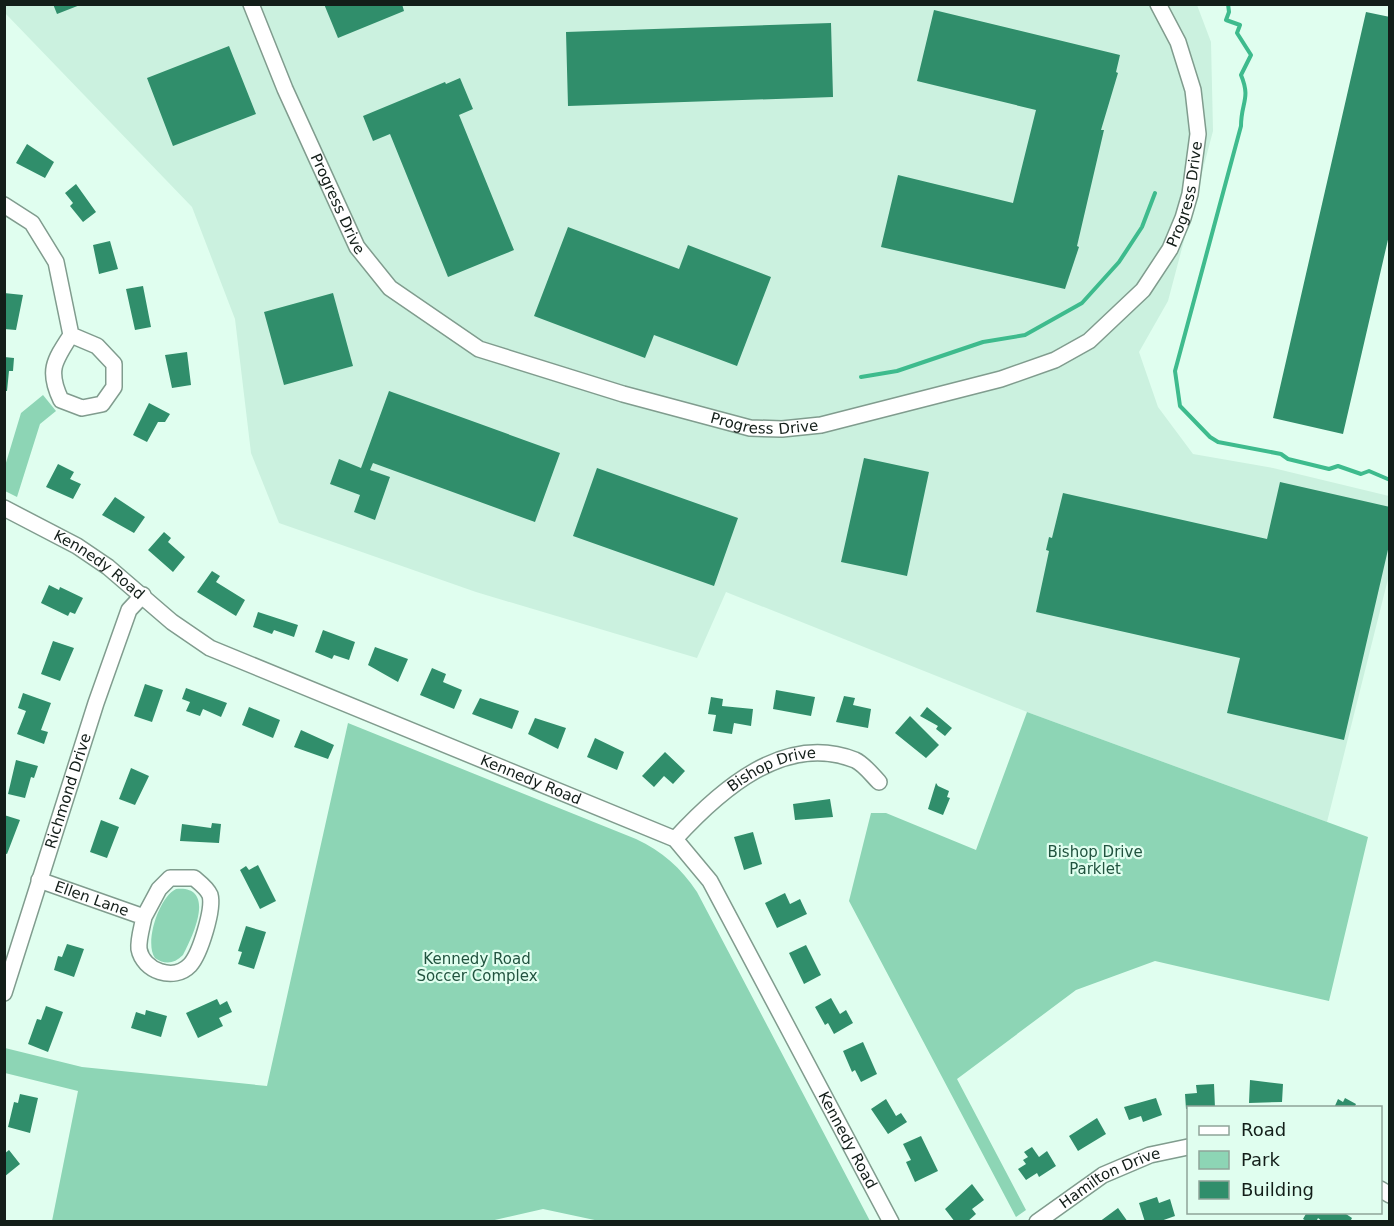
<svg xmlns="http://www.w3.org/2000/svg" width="1394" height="1226" viewBox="0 0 1394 1226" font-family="'DejaVu Sans',sans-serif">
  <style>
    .built { fill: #cbf1df }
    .green { fill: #8dd5b5 }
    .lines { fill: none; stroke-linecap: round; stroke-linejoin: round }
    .stream { stroke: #3ebb8d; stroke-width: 4 }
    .building { fill: #308e6b }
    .minor-casing { stroke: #809c8e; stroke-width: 18 }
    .minor { stroke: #fff; stroke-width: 15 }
    .labels { text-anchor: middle; stroke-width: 4.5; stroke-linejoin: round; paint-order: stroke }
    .street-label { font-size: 15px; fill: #131e19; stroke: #e0feef }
    .park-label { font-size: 15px; fill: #21533f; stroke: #e0feef }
  </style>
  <rect width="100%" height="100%" fill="#e0feef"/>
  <path class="built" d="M 5,4 L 1197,5 L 1211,42 L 1213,131 L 1168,301 L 1139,352 L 1158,407 L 1193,454 L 1273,468 L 1389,496 L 1389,575 L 1327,822 L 1027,712 L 726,592 L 697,658 L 476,592 L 279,523 L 251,453 L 235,319 L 192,207 L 5,13 Z"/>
  <path class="green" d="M 43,395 L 56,411 L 40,424 L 17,497 L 5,491 L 5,466 L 21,413 Z
    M 1027,712 L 1368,837 L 1329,1001 L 1155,961 L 1076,990 L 957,1079 L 1026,1210 L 1016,1217 L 849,901 L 871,813 L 886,813 L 976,850 Z
    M 348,723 L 636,839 C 662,851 681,868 697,892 L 870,1221 L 604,1222 L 543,1209 L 486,1222 L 52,1221 L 78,1091 L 5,1073 L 5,1048 L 82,1067 L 267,1086 Z
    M 176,889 C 217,885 193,936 183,955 C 174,964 165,965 155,958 C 144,943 159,897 176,889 Z"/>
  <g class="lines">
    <path class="stream" d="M 1228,4 L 1229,12 L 1226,20 L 1240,25 L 1237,33 L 1251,55 L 1241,75 C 1251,99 1241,102 1241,126 L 1175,371 L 1180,406 L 1210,437 L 1218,442 L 1281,454 L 1288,459 L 1329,469 L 1338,466 L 1361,474 L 1369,471 L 1390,480
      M 861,377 L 897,371 L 983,342 L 1025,335 L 1082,303 L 1119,262 L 1142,227 L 1155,193"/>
  </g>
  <path class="building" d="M 53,4 L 80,4 L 80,5 L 57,14 Z
    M 324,4 L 402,4 L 404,11 L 338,38 Z
    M 934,10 L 1120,55 L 1116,72 L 1118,73 L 1101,130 L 1104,130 L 1077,246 L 1079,247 L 1065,289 L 881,247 L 898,175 L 1013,203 L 1036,110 L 917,81 Z
    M 1366,12 L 1390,17 L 1390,231 L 1343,434 L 1273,418 Z
    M 831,23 L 833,97 L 568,106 L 566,32 Z
    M 229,46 L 256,114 L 173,146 L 147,78 Z
    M 460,78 L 473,109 L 459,115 L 514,250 L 448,277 L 390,134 L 373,141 L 363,116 L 445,82 L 446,84 Z
    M 27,144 L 54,162 L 45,178 L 16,163 Z
    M 76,184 L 96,212 L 83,222 L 70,206 L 73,203 L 65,193 Z
    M 568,227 L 679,269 L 688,245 L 771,277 L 737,366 L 654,335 L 645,358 L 534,316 Z
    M 110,241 L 118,269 L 99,274 L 93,245 Z
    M 143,286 L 151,327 L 135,330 L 126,289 Z
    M 4,293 L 23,295 L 16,330 L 4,329 Z
    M 333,293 L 353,366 L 284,385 L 264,312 Z
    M 187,352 L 191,385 L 172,388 L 165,355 Z
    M 4,357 L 14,358 L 13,371 L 9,371 L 7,391 L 4,391 Z
    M 389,391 L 560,453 L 535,522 L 373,463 L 370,470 L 390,477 L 375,520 L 354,512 L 360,495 L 330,484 L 339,459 L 361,468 Z
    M 149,403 L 170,414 L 165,422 L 158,422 L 147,442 L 133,435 Z
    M 864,458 L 929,472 L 907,576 L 841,562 Z
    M 58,464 L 74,472 L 70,479 L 81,484 L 73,499 L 46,487 Z
    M 597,468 L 738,518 L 714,586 L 573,536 Z
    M 1280,482 L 1390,507 L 1390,541 L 1344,740 L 1227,713 L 1240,658 L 1036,612 L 1049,551 L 1046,550 L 1049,537 L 1052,538 L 1063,493 L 1267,539 Z
    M 115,497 L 145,517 L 134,533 L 102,515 Z
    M 164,532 L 171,538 L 168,542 L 185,557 L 173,572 L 148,550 Z
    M 212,571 L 220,576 L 216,582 L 245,600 L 236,616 L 197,592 Z
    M 49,585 L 59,590 L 60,587 L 83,598 L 75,614 L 70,612 L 68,616 L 41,603 Z
    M 258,612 L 298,625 L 294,637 L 274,630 L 272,634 L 253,627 Z
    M 323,630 L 355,642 L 349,660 L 334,655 L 332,659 L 315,652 Z
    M 53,641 L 74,648 L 60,681 L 41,674 Z
    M 375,647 L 408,659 L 398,682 L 368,665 Z
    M 432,668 L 446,674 L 443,682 L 462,690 L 454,709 L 420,695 Z
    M 145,684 L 163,690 L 152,722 L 134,716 Z
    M 186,688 L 227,703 L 221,717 L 203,709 L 200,716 L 186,711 L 190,702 L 182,699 Z
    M 776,690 L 815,697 L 811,716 L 773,709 Z
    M 23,693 L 51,703 L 41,730 L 48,732 L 44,744 L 17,734 L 26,711 L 18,708 Z
    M 844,696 L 855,698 L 853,705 L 871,709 L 868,728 L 836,722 Z
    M 711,697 L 723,699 L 722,706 L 753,709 L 751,726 L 734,723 L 732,734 L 713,731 L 716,715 L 708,714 Z
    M 480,698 L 519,711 L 512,729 L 472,714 Z
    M 249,707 L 280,720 L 273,738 L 242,725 Z
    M 927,707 L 952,728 L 945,736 L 936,729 L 938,726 L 920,716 Z
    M 910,716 L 939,745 L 926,758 L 895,733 Z
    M 535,718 L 566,728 L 558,749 L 528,734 Z
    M 301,730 L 334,745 L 328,759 L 294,747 Z
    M 595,738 L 624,752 L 617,770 L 587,757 Z
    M 665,752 L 685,771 L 673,784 L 664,776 L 654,787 L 642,776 Z
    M 16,760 L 38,766 L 34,778 L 31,777 L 25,798 L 8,794 Z
    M 131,768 L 149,776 L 135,805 L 119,799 Z
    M 936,783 L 938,786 L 949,791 L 947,797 L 950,798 L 943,815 L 928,809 Z
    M 830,799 L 833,817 L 795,820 L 793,804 Z
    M 4,815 L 20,820 L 7,854 L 4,853 Z
    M 101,820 L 119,827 L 107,858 L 90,852 Z
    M 212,823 L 221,824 L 219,843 L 180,841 L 182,824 L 211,828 Z
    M 753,832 L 762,864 L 744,870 L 734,837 Z
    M 258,865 L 276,901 L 260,909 L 240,870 L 246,866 L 249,870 Z
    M 785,893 L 790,904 L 800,899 L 807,914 L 777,928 L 765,903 Z
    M 246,926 L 266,932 L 254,969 L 238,964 L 242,952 L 238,951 Z
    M 67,944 L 84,949 L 74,977 L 54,970 L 58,956 L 62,957 Z
    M 806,945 L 821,975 L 804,984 L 789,953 Z
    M 831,998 L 840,1014 L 846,1010 L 853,1023 L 834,1034 L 828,1023 L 825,1025 L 815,1007 Z
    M 217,999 L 220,1005 L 227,1001 L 232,1012 L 219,1018 L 223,1026 L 198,1038 L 186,1013 Z
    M 46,1006 L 63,1012 L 48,1052 L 28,1044 L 37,1019 L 41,1020 Z
    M 146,1010 L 167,1016 L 161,1037 L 131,1028 L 136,1012 L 145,1015 Z
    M 863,1042 L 877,1074 L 861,1082 L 855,1070 L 852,1072 L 843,1051 Z
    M 1250,1080 L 1283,1084 L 1282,1102 L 1249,1103 Z
    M 1214,1084 L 1215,1108 L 1186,1109 L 1185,1094 L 1197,1093 L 1196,1085 Z
    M 20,1094 L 38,1098 L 30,1133 L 8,1127 L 14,1102 L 18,1103 Z
    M 1156,1098 L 1162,1115 L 1143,1122 L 1141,1116 L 1129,1120 L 1124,1107 Z
    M 1345,1098 L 1356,1104 L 1354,1108 L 1334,1108 L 1338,1099 L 1343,1102 Z
    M 886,1099 L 896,1116 L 901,1113 L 907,1122 L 888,1134 L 871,1109 Z
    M 1097,1118 L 1106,1134 L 1078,1151 L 1069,1136 Z
    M 921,1136 L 938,1171 L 915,1182 L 906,1162 L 911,1160 L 903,1144 Z
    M 1032,1147 L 1039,1157 L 1047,1151 L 1056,1166 L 1039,1177 L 1037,1173 L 1026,1180 L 1018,1169 L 1026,1164 L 1023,1160 L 1028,1157 L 1024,1152 Z
    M 9,1150 L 20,1164 L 4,1177 L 4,1154 Z
    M 972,1184 L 984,1200 L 972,1209 L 976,1214 L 967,1222 L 955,1222 L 945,1209 Z
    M 1157,1197 L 1159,1203 L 1170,1199 L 1175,1216 L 1158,1222 L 1145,1222 L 1139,1203 Z
    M 1118,1208 L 1128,1222 L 1099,1222 Z
    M 1307,1212 L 1343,1212 L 1352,1218 L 1350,1222 L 1323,1222 L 1318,1218 L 1316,1222 L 1308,1222 L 1303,1219 Z"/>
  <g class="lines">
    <g class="minor-casing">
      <g id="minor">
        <path id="s1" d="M 251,4 L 285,89 L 357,247 L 390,288 L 479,349 L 623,394 L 750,428 L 782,429 L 821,425 L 1001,379 L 1055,360 L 1089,341 L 1143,290 L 1170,249 L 1183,218 L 1190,194 L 1198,134 L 1193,90 L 1178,42 L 1158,4"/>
        <path d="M 4,205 L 32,223 L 56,262 L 71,335 C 54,361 47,371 61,400 L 82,408 L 102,404 L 114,387 L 114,364 L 97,346 L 71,335"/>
        <path id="s2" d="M 4,508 L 77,546 L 108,567 L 172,622 L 210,648 L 675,839 L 710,881 L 891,1222"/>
        <path id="s3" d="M 675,839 C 719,791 784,732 855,760 C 864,764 872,775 879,782"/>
        <path id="s4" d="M 39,880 L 144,917 C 142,927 138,940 139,949 C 143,971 174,982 190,965 C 200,954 214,909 210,895 C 207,888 200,883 194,878 L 170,878 L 159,889 L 144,917"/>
        <path id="s5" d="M 4,993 L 96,703 L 129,610 L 143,595"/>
        <path d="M 1380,1189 L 1390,1195"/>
        <path id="s6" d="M 1037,1222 L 1103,1175 L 1150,1155 L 1188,1147"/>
      </g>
    </g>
    <use href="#minor" class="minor"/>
  </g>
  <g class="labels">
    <g class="street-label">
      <text dy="5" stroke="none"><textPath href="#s1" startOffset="1242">Progress Drive</textPath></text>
      <text dy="5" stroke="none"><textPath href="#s1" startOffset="218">Progress Drive</textPath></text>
      <text dy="5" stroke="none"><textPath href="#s1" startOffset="722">Progress Drive</textPath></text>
      <text dy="5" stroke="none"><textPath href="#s2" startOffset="111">Kennedy Road</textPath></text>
      <text dy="5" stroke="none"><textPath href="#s3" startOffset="122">Bishop Drive</textPath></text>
      <text dy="5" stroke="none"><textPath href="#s2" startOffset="597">Kennedy Road</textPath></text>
      <text dy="5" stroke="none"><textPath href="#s5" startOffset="212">Richmond Drive</textPath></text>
      <text dy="5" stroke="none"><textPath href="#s4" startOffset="56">Ellen Lane</textPath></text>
      <text dy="5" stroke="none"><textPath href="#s2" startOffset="1101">Kennedy Road</textPath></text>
      <text dy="5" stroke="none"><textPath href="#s6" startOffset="86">Hamilton Drive</textPath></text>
    </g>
    <g class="park-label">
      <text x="1095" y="857">Bishop Drive<tspan x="1095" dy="17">Parklet</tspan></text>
      <text x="477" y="964">Kennedy Road<tspan x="477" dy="17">Soccer Complex</tspan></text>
    </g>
  </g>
  <rect width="1394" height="1226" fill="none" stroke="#131e19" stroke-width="12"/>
  <rect x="1187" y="1106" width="195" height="108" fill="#e0feef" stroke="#8ea499" stroke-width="1.5"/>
  <rect x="1199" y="1126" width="30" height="9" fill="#ffffff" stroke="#8ea499" stroke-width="1.5"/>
  <text x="1241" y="1136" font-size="18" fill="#131e19">Road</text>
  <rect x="1199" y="1151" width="30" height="18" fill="#8dd5b5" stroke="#8ea499" stroke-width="1.5"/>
  <text x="1241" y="1166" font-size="18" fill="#131e19">Park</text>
  <rect x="1199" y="1181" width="30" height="18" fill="#308e6b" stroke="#8ea499" stroke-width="1.5"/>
  <text x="1241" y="1196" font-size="18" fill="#131e19">Building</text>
</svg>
